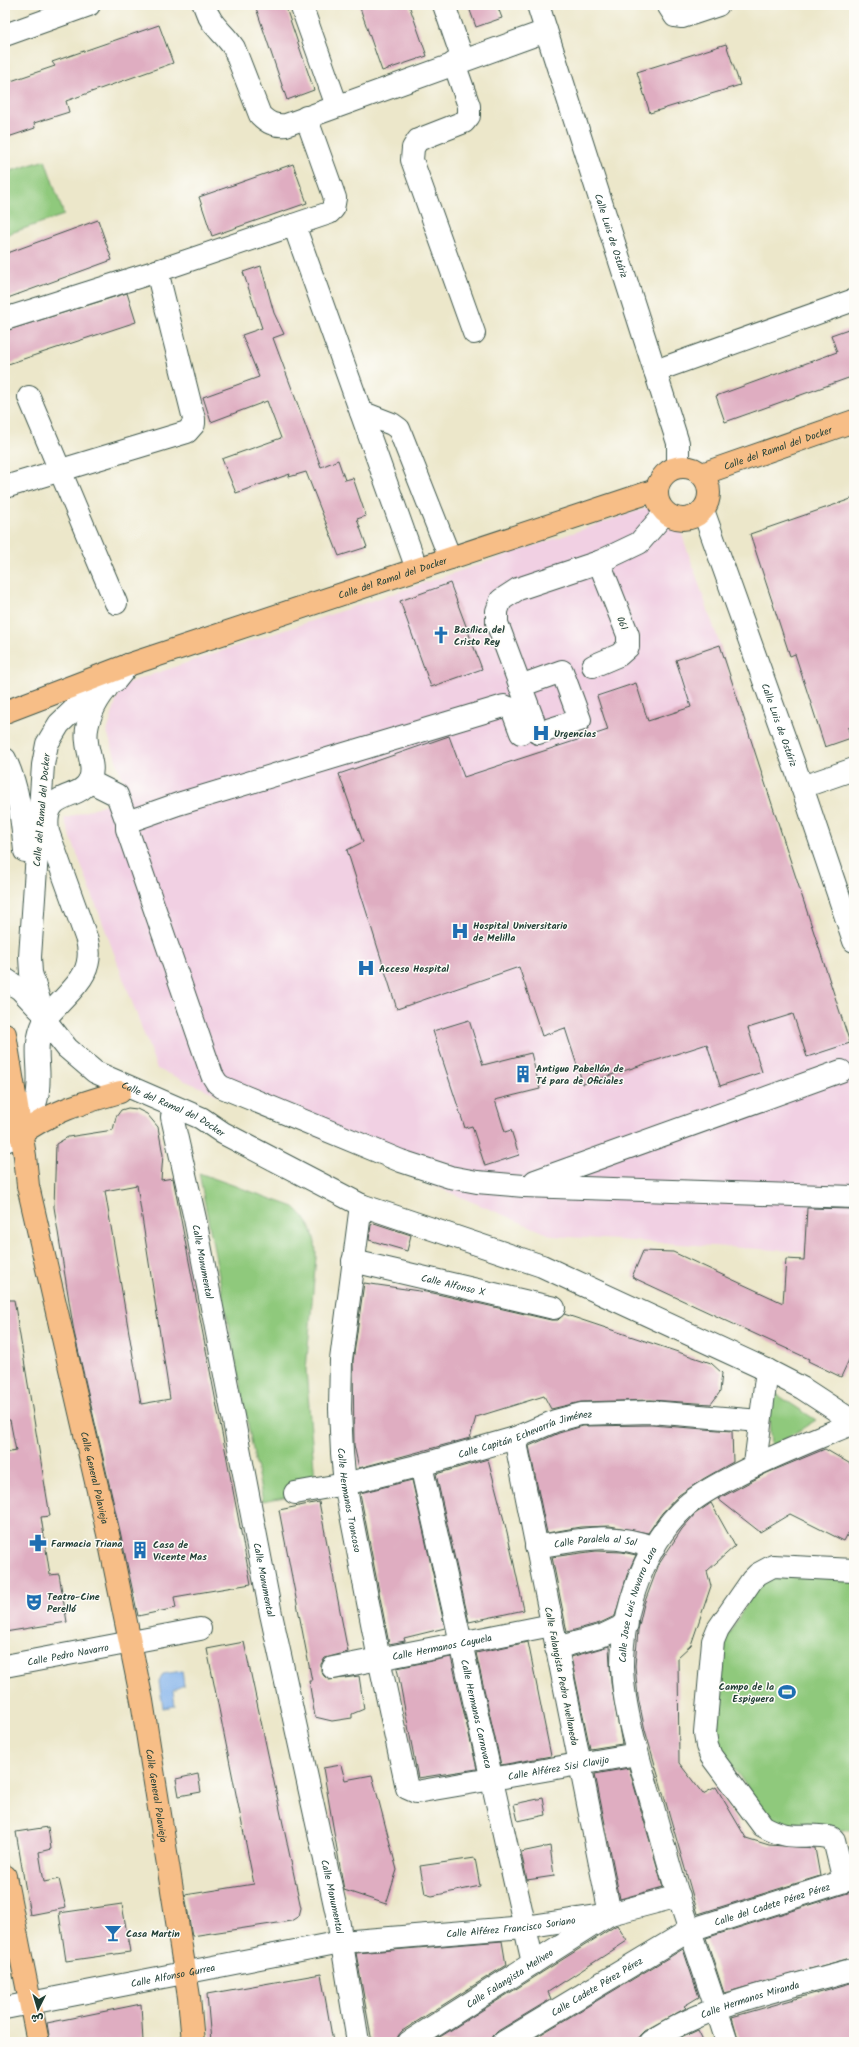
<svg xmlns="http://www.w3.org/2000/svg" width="859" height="2047" viewBox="0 0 859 2047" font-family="Kalam,'Playpen Sans Arabic',sans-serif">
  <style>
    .built { fill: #f1d0e3 }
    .green { fill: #8fc97c; stroke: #578358 }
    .water { fill: #7fb0ea; stroke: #4f768f }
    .building { fill: #dfadc1; fill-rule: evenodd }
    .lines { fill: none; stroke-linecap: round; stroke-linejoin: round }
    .minor-casing { stroke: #3e564a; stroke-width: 24 }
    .major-casing { stroke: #3e564a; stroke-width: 24 }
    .minor { stroke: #fff; stroke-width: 22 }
    .major { stroke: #f7be87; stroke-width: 22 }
    .labels { text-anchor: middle; stroke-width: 3; stroke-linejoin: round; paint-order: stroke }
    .street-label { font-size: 10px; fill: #1f3d34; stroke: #fdfcf7 }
    .poi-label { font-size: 10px; font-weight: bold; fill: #1f3d34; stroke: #fdfcf7; text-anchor: start }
  </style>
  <rect width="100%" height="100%" fill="#fdfcf7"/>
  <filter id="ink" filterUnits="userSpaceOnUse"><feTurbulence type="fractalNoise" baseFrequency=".025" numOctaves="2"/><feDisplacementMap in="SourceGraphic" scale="8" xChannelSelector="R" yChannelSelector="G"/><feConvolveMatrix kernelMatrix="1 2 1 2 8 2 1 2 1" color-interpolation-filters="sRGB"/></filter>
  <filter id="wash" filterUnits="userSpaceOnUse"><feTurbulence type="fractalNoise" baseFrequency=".012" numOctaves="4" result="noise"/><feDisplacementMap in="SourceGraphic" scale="16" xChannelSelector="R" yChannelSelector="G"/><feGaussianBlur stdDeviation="0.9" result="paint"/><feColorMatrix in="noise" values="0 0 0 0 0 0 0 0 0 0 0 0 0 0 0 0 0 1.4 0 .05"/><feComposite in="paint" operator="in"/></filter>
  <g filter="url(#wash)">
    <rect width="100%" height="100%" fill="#ece7ca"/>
    <path class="built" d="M 670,500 L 720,645 L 854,1056 L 854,1255 L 553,1236 L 157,1069 L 64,819 L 128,796 L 107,732 L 121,685 Z"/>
    <path class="green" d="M 45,160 L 64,215 L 5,235 L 5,173 Z
      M 199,1173 L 294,1207 C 310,1221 316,1235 316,1257 L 306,1370 L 316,1491 L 263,1501 Z
      M 767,1388 L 816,1420 L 771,1448 Z
      M 784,1569 L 854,1575 L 854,1829 L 824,1832 L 785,1830 L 767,1817 L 738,1774 L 716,1747 L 722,1650 L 724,1642 L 758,1585 Z"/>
    <path class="water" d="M 182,1671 L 184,1685 L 173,1690 L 175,1706 L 163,1708 L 159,1682 L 163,1674 Z"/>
    <g id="blocks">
      <path class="building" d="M 255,5 L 285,5 L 314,90 L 287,100 Z
        M 359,5 L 409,5 L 427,56 L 382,71 Z
        M 468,5 L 497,5 L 502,18 L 476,27 Z
        M 159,25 L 173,63 L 66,101 L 69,112 L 34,123 L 35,128 L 5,138 L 5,83 L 55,66 L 52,62 Z
        M 726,44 L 740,85 L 650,113 L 637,72 Z
        M 293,164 L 307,203 L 212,236 L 199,197 Z
        M 98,220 L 112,260 L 5,299 L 5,254 Z
        M 261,266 L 274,313 L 284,334 L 273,338 L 321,467 L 338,460 L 345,480 L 353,478 L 366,516 L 357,519 L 367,547 L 339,556 L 306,472 L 289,477 L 290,474 L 236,493 L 222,459 L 281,438 L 267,401 L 211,422 L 203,397 L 259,377 L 242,335 L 262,328 L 243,272 Z
        M 127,293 L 136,322 L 5,365 L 5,331 Z
        M 854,327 L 854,376 L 725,422 L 716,396 L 837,352 L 831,335 Z
        M 854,498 L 854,726 L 848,728 L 851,738 L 825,747 L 795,654 L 790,656 L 750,534 Z
        M 450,583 L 482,669 L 431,687 L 400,601 Z
        M 720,645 L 850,1043 L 807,1057 L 793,1014 L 748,1028 L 762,1072 L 720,1086 L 707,1044 L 583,1084 L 565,1028 L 542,1036 L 519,967 L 397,1009 L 347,850 L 363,842 L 339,774 L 449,736 L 464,777 L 608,730 L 597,696 L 636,683 L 648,721 L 691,707 L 676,660 Z
        M 469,1020 L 483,1065 L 531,1053 L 540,1089 L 495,1100 L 505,1132 L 511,1130 L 519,1155 L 485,1166 L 472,1126 L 465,1128 L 433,1031 Z
        M 128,1108 L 137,1109 L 147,1114 L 158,1127 L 163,1155 L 161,1180 L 173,1178 L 251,1584 L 174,1597 L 176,1608 L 138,1616 L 120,1531 L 74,1332 L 54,1207 L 56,1144 L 68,1137 L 113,1130 L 116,1117 L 121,1110 ZM 137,1185 L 170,1399 L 141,1404 L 105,1191 Z
        M 807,1208 L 854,1209 L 854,1349 L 841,1377 L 808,1361 L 809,1359 L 632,1277 L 643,1251 L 673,1252 L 783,1303 L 786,1259 L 804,1260 Z
        M 374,1223 L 411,1235 L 407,1251 L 369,1240 L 371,1225 Z
        M 364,1283 L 433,1293 L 551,1320 L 558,1320 L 564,1314 L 711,1363 L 722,1373 L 720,1392 L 711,1404 L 651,1400 L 581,1402 L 551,1409 L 544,1396 L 476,1417 L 470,1438 L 359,1468 L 354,1445 L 353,1361 Z
        M 5,1300 L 14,1300 L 50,1516 L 41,1517 L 50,1575 L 59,1574 L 67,1622 L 5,1632 L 5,1453 L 16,1451 L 10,1420 L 5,1420 Z
        M 651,1425 L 732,1431 L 733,1462 L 703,1479 L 679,1495 L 662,1513 L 648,1533 L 610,1526 L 580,1527 L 547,1533 L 529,1446 L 559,1433 L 583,1426 Z
        M 825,1449 L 854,1466 L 854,1522 L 844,1541 L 790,1514 L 760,1532 L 718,1499 L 767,1473 Z
        M 488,1459 L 507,1532 L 524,1610 L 469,1622 L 436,1474 Z
        M 412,1480 L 445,1628 L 404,1638 L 405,1641 L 389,1644 L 360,1493 Z
        M 319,1502 L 348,1652 L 325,1658 L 321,1664 L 321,1671 L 324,1676 L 329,1680 L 359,1676 L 364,1709 L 352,1714 L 352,1718 L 332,1721 L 315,1717 L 309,1681 L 312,1681 L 279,1510 Z
        M 711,1503 L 735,1546 L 707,1571 L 711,1586 L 691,1645 L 678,1657 L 679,1763 L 703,1794 L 716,1787 L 746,1838 L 769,1845 L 815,1848 L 820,1876 L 698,1914 L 645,1730 L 638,1697 L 635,1666 L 638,1630 L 644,1604 L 659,1564 L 682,1529 L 695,1514 Z
        M 596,1551 L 622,1552 L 636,1555 L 627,1575 L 615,1616 L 600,1623 L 567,1632 L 552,1557 Z
        M 244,1642 L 301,1908 L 299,1916 L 291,1921 L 192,1936 L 185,1895 L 254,1884 L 207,1649 Z
        M 528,1642 L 551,1756 L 501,1765 L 476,1653 Z
        M 609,1646 L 611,1683 L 622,1744 L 590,1749 L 571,1657 Z
        M 451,1657 L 477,1769 L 418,1778 L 397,1668 Z
        M 341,1765 L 345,1780 L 372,1775 L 397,1870 L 386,1904 L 344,1890 L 323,1768 Z
        M 629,1768 L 663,1887 L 620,1899 L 595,1774 Z
        M 198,1774 L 201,1792 L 179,1796 L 176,1779 Z
        M 543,1798 L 546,1815 L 518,1821 L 514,1804 Z
        M 48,1827 L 51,1849 L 39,1852 L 44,1882 L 59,1879 L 66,1908 L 30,1915 L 16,1832 Z
        M 550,1846 L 554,1876 L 527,1880 L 521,1852 Z
        M 475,1858 L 480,1886 L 432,1896 L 425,1894 L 420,1866 Z
        M 854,1891 L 854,1957 L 724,1993 L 706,1938 Z
        M 122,1904 L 130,1952 L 66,1961 L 59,1913 Z
        M 617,1925 L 627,1941 L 548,1992 L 551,1999 L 498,2031 L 493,2036 L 492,2042 L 432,2042 Z
        M 502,1941 L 506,1965 L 402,2031 L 398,2036 L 397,2042 L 372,2042 L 356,1953 Z
        M 683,1949 L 699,1997 L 684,2006 L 686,2008 L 644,2031 L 639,2036 L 638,2042 L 528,2042 Z
        M 321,1974 L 333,2042 L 211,2042 L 207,1994 Z
        M 854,1982 L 854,2042 L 739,2042 L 732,2017 Z
        M 141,2004 L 143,2042 L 50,2042 L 47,2023 Z
        M 698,2030 L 704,2042 L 674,2042 L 679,2039 Z"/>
    </g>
  </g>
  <g filter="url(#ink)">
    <use href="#blocks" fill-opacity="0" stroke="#3e564a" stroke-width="1"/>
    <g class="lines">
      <g class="minor-casing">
        <g id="minor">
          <path d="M 204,5 C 211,27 223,31 234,48 L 260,115 C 268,123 274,126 286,125 L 546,31"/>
          <path d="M 301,5 L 337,106"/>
          <path d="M 444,5 L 463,60"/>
          <path id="s1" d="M 538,5 L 678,443 L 678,467"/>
          <path d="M 668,5 L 675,16 L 682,17 L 718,5"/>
          <path d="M 5,35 L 89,5"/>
          <path d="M 454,63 L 469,106 L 469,116 L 464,122 L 418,140 L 413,148 L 412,160 L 474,333"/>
          <path d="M 294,225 L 417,569"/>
          <path d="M 5,319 L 157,271 L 329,213 L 333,209 L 335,198 L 306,117"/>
          <path d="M 655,371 L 854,300"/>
          <path d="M 29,397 L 116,603"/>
          <path d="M 361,412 L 392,424 L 399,429 L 450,558"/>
          <path d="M 5,487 L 187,432 L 194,424 L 194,419 L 157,271"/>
          <path id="s2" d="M 703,510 L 802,787 L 854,941"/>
          <path id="s3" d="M 128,665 L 116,680 L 85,699 L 59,724 L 47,744 L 43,765 L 30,957 L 31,973 L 45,1020 L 67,1048 L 95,1072 L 201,1118 L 223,1133 L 361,1205 L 542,1266 L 767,1370 L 802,1388 L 854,1422"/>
          <path d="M 593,666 L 619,655 L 628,647 L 628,635 L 599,562"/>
          <path d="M 520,686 L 562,671 L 580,720 L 538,733 L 497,623 L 497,611 L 501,600 L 518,589 L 599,562 L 639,543 L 665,513"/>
          <path d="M 521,733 L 512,709 L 504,706 L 178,804 L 127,822 L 127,829 L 212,1075 L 217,1083 L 222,1087 L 401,1161 L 450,1177 L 477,1182 L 524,1186 L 854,1197"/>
          <path d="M 5,759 C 19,788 22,820 25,851"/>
          <path d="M 89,781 L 117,795 L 127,822"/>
          <path d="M 802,787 L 854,769"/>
          <path d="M 5,979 L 20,989 L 39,1009"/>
          <path id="s4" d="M 172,1117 L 195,1219 L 271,1614 L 338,1919 L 358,2042"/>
          <path d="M 5,1141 L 20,1135 C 27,1121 37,1106 38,1090 C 41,1065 32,1047 44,1022 C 46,1016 52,1012 55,1008 C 75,986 95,972 87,940 L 48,832 C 42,787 80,803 90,779 C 95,766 88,755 87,742 C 84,724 95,702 107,688"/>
          <path d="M 535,1181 L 841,1071"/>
          <path id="s5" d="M 361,1205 L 341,1360 L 340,1409 L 342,1453 L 345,1484 L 379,1659 L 407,1788 L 416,1792 L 637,1754"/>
          <path id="s6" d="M 353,1261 L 554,1308"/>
          <path d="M 755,1464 L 767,1370"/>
          <path id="s7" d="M 421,1465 L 533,1963"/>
          <path id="s8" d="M 295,1493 L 345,1484 L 421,1465 L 515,1438 L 555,1421 L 581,1414 L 651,1412 L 760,1421"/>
          <path id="s9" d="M 536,1547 C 579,1540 612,1531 654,1548"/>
          <path d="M 556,1648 L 604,1635 L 627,1624"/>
          <path id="s10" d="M 5,1666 L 200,1629"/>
          <path id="s11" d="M 333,1668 L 552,1625"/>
          <path d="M 844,1881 L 834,1840 L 832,1838 C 806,1831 792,1843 763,1826 L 711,1756 L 707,1746 L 705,1733 L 713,1641 L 718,1629 L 752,1580 L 758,1574 L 773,1566 L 854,1570"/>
          <path id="s12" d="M 5,2008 L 341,1942 L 525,1927 L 610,1914 L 679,1896"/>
          <path id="s13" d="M 409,2042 L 610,1914 L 515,1438"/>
          <path id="s14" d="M 504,2042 L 690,1930 L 854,1878"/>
          <path id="s15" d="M 650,2042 C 710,2002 785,1989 854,1969"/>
          <path id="s16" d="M 727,2042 C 712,1994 695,1946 679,1898 C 669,1866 660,1832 651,1800 C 639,1760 623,1707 622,1666 C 622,1610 645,1543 687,1505 C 701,1493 717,1485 732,1477 C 771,1456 813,1440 854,1423"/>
        </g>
      </g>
      <g class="major-casing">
        <g id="major">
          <circle cx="683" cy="493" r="26"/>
          <path id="s17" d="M 702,474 L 854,421"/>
          <path id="s18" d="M 5,712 L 128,665 L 656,490"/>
          <path id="s19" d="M 5,1034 L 25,1156 L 28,1186 L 108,1534 L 142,1701 L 189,1997 L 193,2042"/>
          <path d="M 20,1135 C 49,1112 85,1102 120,1092"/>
          <path d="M 5,1876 L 38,2042"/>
        </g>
      </g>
      <use href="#minor" class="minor"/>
      <use href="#major" class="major"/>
    </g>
  </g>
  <defs>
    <g id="church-bare" transform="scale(1.38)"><path d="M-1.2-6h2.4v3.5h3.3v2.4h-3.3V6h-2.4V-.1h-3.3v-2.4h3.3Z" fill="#1f6fb2" stroke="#fdfcf7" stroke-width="2.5" paint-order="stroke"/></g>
    <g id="hospital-bare" transform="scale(1.38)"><path d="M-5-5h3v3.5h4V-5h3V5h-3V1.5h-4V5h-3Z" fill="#1f6fb2" stroke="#fdfcf7" stroke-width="2.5" paint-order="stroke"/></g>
    <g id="building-bare" transform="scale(1.38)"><path d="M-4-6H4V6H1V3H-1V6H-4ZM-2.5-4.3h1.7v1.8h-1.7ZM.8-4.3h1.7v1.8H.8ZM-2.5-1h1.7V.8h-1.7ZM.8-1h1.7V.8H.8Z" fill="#1f6fb2" stroke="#fdfcf7" stroke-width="2.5" paint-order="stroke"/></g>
    <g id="pharmacy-bare" transform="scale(1.38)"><path d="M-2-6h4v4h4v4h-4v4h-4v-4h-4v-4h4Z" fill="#1f6fb2" stroke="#fdfcf7" stroke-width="2.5" paint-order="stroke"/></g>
    <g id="theatre-bare" transform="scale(1.38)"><path d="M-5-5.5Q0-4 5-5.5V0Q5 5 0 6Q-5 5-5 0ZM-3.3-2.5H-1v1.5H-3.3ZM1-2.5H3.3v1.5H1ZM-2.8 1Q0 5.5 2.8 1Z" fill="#1f6fb2" stroke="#fdfcf7" stroke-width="2.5" paint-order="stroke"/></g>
    <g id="stadium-bare" transform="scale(1.38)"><path d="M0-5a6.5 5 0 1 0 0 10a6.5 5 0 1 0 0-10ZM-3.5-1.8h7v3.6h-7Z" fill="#1f6fb2" stroke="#fdfcf7" stroke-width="2.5" paint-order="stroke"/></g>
    <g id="bar-bare" transform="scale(1.38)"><path d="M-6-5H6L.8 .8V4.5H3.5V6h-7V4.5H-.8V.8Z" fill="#1f6fb2" stroke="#fdfcf7" stroke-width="2.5" paint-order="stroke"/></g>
  </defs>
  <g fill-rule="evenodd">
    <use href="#church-bare" x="441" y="635"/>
    <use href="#hospital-bare" x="541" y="733"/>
    <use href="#hospital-bare" x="460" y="931"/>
    <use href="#hospital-bare" x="366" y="968"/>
    <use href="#building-bare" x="523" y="1074"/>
    <use href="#pharmacy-bare" x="38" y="1543"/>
    <use href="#building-bare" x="140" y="1550"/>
    <use href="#theatre-bare" x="34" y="1602"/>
    <use href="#stadium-bare" x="787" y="1692"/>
    <use href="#bar-bare" x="113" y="1933"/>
  </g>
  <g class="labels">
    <g class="street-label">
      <text dy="4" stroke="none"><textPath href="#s1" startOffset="242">Calle Luis de Ostáriz</textPath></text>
      <text dy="4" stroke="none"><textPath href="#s17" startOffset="80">Calle del Ramal del Docker</textPath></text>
      <text dy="4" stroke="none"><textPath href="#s18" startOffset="410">Calle del Ramal del Docker</textPath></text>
      <text transform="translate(623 623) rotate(68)" y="4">061</text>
      <text dy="4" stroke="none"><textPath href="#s2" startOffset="228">Calle Luis de Ostáriz</textPath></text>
      <text transform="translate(41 810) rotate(-85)" y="4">Calle del Ramal del Docker</text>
      <text dy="4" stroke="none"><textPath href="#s3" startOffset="553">Calle del Ramal del Docker</textPath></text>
      <text dy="4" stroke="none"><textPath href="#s4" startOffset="148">Calle Monumental</textPath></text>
      <text dy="4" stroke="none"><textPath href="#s6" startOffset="103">Calle Alfonso X</textPath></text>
      <text dy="4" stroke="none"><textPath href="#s8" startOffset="238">Calle Capitán Echevarría Jiménez</textPath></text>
      <text dy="4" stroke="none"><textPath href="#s19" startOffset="453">Calle General Polavieja</textPath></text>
      <text dy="4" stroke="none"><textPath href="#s5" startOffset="297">Calle Hermanos Troncoso</textPath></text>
      <text dy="4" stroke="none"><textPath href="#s9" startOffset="60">Calle Paralela al Sol</textPath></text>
      <text dy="4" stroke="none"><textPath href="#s4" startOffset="472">Calle Monumental</textPath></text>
      <text dy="4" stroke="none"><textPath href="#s16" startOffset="455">Calle Jose Luis Navarro Lara</textPath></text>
      <text dy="4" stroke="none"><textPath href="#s11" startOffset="111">Calle Hermanos Cayuela</textPath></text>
      <text dy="4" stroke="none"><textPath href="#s10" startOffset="64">Calle Pedro Navarro</textPath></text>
      <text transform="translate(562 1676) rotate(79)" y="4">Calle Falangista Pedro Avellaneda</text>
      <text dy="4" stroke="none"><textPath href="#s7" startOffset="255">Calle Hermanos Carnovaca</textPath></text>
      <text dy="4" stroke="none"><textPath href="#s5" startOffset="745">Calle Alférez Sisi Clavijo</textPath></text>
      <text dy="4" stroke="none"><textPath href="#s19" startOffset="777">Calle General Polavieja</textPath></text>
      <text dy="4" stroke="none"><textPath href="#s4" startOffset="796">Calle Monumental</textPath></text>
      <text dy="4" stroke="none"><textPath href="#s14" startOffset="303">Calle del Cadete Pérez Pérez</textPath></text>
      <text dy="4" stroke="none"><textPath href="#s12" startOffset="513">Calle Alférez Francisco Soriano</textPath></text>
      <text dy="4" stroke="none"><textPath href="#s12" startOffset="171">Calle Alfonso Gurrea</textPath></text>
      <text dy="4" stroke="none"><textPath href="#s13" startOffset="119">Calle Falangista Meliveo</textPath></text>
      <text dy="4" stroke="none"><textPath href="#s14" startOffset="108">Calle Cadete Pérez Pérez</textPath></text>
      <text dy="4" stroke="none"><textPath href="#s15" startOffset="109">Calle Hermanos Miranda</textPath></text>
    </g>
    <g class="poi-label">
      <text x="454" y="633">Basílica del<tspan x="454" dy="12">Cristo Rey</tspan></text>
      <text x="554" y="737">Urgencias</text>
      <text x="473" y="929">Hospital Universitario<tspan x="473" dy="12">de Melilla</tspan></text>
      <text x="379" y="972">Acceso Hospital</text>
      <text x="536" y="1072">Antiguo Pabellón de<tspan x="536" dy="12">Té para de Oficiales</tspan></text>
      <text x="51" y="1547">Farmacia Triana</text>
      <text x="153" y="1548">Casa de<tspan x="153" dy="12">Vicente Mas</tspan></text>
      <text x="47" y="1600">Teatro-Cine<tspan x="47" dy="12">Perelló</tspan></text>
      <text x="774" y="1690" text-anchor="end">Campo de la<tspan x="774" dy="12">Espiguera</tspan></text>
      <text x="126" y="1937">Casa Martin</text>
    </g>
  </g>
  <rect width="859" height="2047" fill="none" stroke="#fdfcf7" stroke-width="20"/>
  <g transform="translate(38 2009) rotate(185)" stroke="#fdfcf7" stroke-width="3" paint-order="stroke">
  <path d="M0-3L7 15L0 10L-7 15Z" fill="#1f3d34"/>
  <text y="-6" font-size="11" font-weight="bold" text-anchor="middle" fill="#1f3d34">ش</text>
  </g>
</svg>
